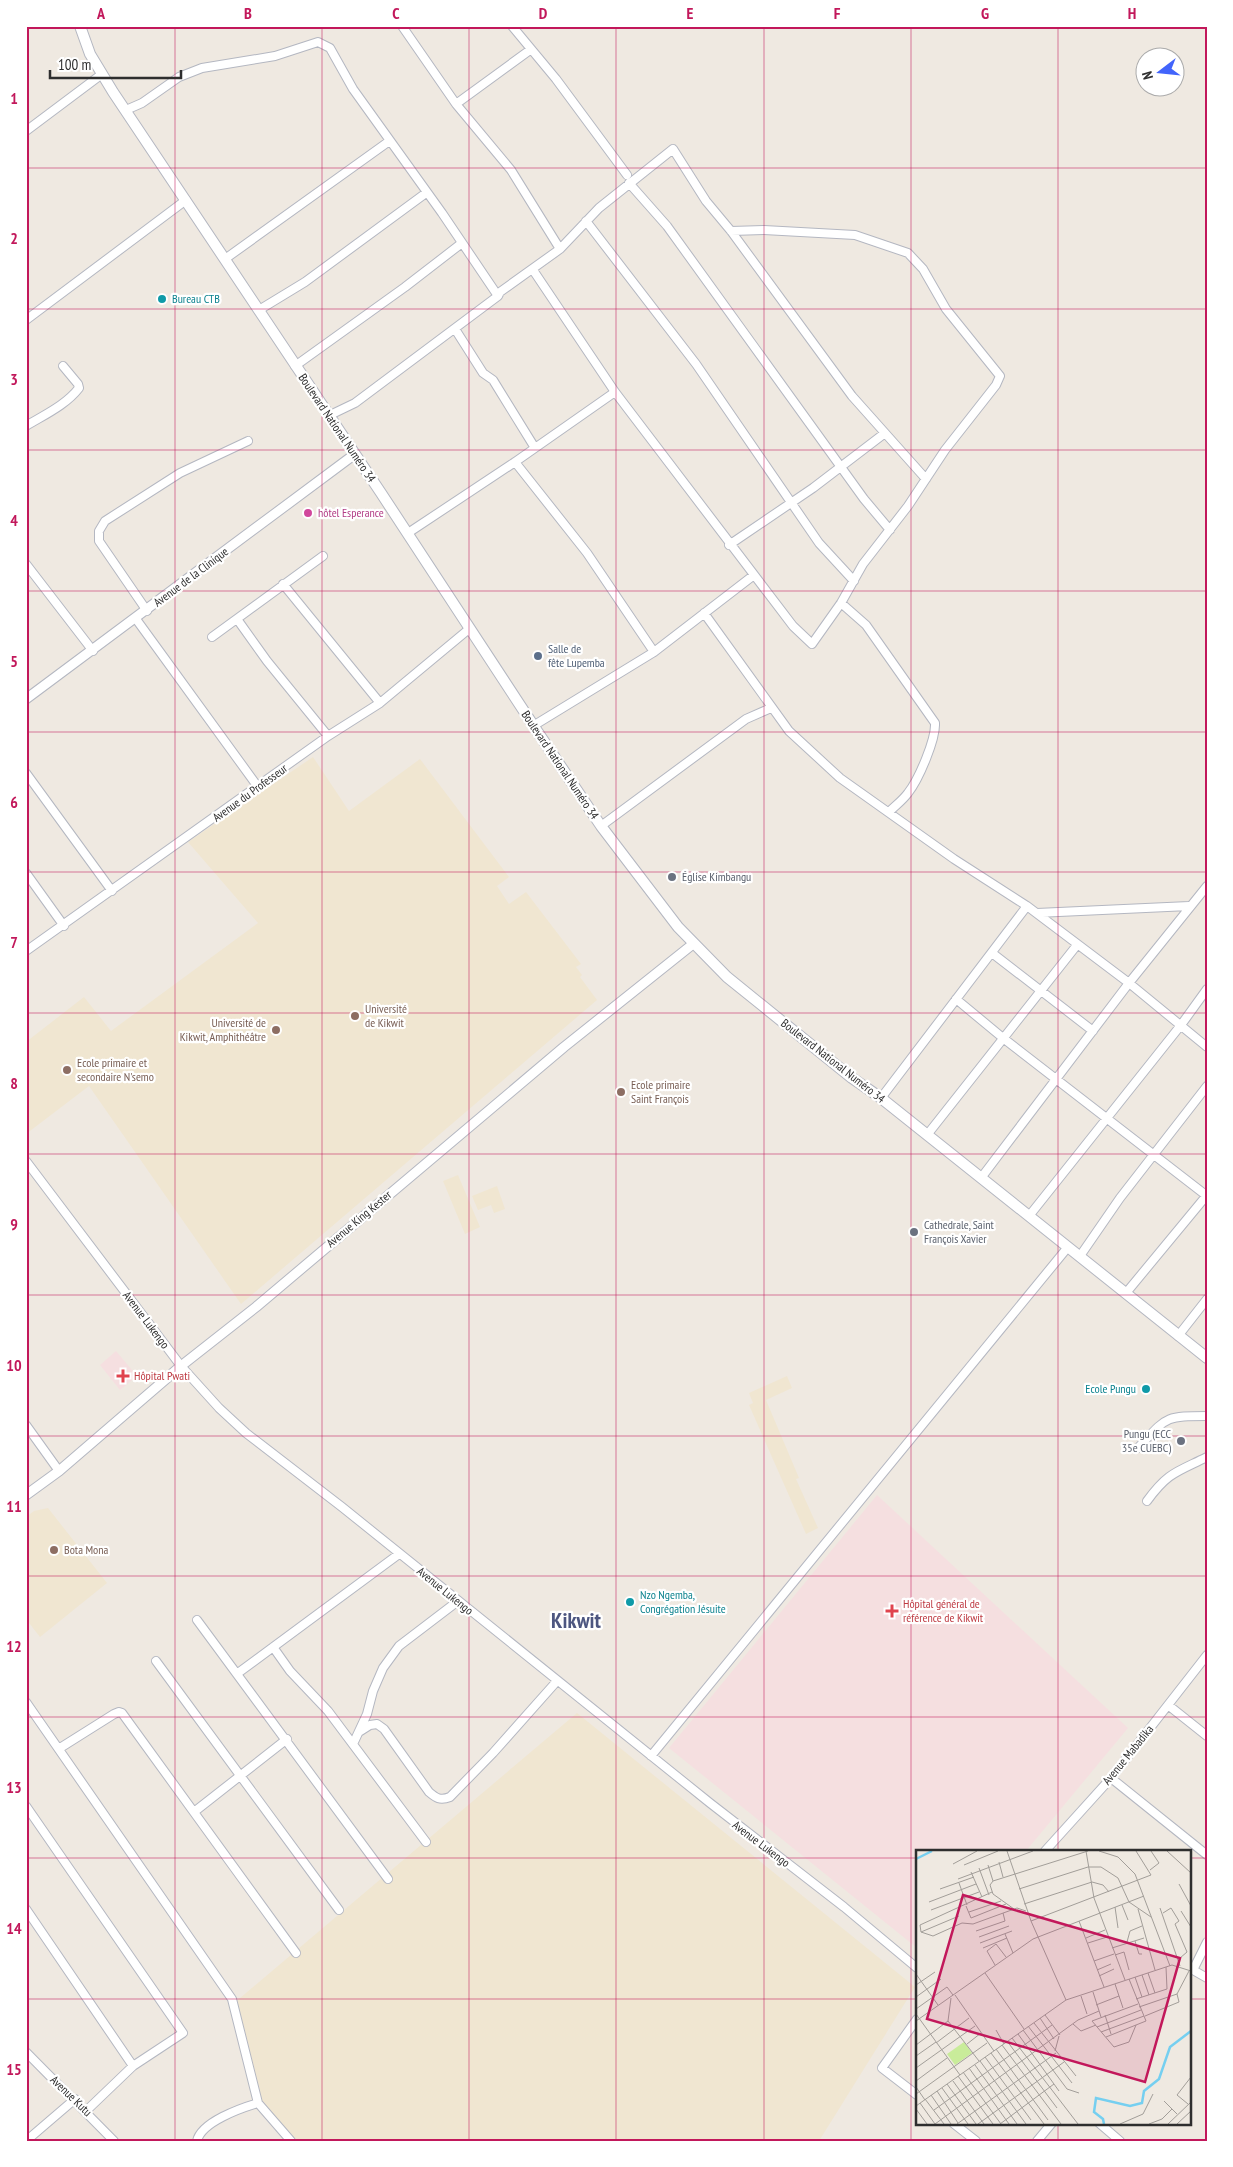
<svg xmlns="http://www.w3.org/2000/svg" width="1233" height="2167" viewBox="0 0 1233 2167" font-family="'PT Sans Narrow',sans-serif">
  <style>
    .education { fill: #f0e6d1 }
    .medical { fill: #f5dfe0 }
    .lines { fill: none; stroke-linecap: round; stroke-linejoin: round }
    .minor-casing { stroke: #b4b7c1; stroke-width: 10 }
    .tertiary-casing { stroke: #b4b7c1; stroke-width: 11 }
    .secondary-casing { stroke: #b4b7c1; stroke-width: 12 }
    .minor { stroke: #fff; stroke-width: 8 }
    .tertiary { stroke: #fff; stroke-width: 9 }
    .secondary { stroke: #fff; stroke-width: 10 }
    .grid { fill: none; stroke: #c2185b; stroke-width: 1; stroke-opacity: 0.55 }
    .culture-dot { fill: #0f9aa8; stroke: #fff; stroke-width: 2 }
    .hotel-dot { fill: #d1479c; stroke: #fff; stroke-width: 2 }
    .service-dot { fill: #5c6f8a; stroke: #fff; stroke-width: 2 }
    .worship-dot { fill: #6b7280; stroke: #fff; stroke-width: 2 }
    .education-dot { fill: #8d6e63; stroke: #fff; stroke-width: 2 }
    .health-dot { fill: #e0444e; stroke: #fff; stroke-width: 2 }
    .labels { text-anchor: middle; stroke-width: 4.5; stroke-linejoin: round; paint-order: stroke }
    .culture-label { font-size: 12px; fill: #0d838f; stroke: #fff; text-anchor: start }
    .street-label { font-size: 12px; fill: #2e2e2e; stroke: #fff }
    .hotel-label { font-size: 12px; fill: #b23c85; stroke: #fff; text-anchor: start }
    .service-label { font-size: 12px; fill: #4e5e75; stroke: #fff; text-anchor: start }
    .worship-label { font-size: 12px; fill: #5b616d; stroke: #fff; text-anchor: start }
    .education-label { font-size: 12px; fill: #785e54; stroke: #fff; text-anchor: start }
    .health-label { font-size: 12px; fill: #be3a42; stroke: #fff; text-anchor: start }
    .town-label { font-size: 22px; font-weight: bold; fill: #4d5680; stroke: #fff }
    .inset-river { fill: none; stroke: #75cff0; stroke-width: 2.5 }
    .inset-road { fill: none; stroke: #a29e99; stroke-width: 1 }
    .view { fill: #c2185b; fill-opacity: 0.15; stroke: #c2185b; stroke-width: 2.5 }
    .inset-edge { fill: none; stroke: #2e2e2e; stroke-width: 2.5 }
    .neatline { fill: none; stroke: #c2185b; stroke-width: 2 }
    .grid-label { font-size: 16px; text-anchor: middle; font-weight: bold; fill: #c2185b }
  </style>
  <rect width="100%" height="100%" fill="#efe9e1"/>
  <path class="education" d="M 313,757 L 349,811 L 420,759 L 509,877 L 497,886 L 509,904 L 526,892 L 581,964 L 576,967 L 582,975 L 580,977 L 597,1000 L 241,1304 L 89,1086 L 26,1134 L 26,1042 L 84,997 L 111,1031 L 258,923 L 188,842 Z
    M 458,1175 L 480,1227 L 465,1234 L 443,1181 Z
    M 497,1186 L 505,1209 L 494,1213 L 491,1205 L 478,1210 L 472,1196 Z
    M 787,1376 L 792,1388 L 766,1400 L 799,1478 L 796,1479 L 818,1528 L 806,1534 L 749,1405 L 753,1403 L 749,1393 Z
    M 48,1508 L 107,1583 L 40,1637 L 26,1619 L 26,1517 L 34,1511 Z
    M 577,1713 L 915,1987 L 819,2141 L 293,2141 L 259,2100 L 233,2004 Z"/>
  <path class="medical" d="M 116,1351 L 137,1376 L 120,1390 L 100,1365 Z
    M 877,1495 L 1128,1728 L 1026,1851 L 917,1851 L 917,1948 L 669,1748 Z"/>
  <g class="lines">
    <g class="minor-casing">
      <path id="minor" d="M 402,26 L 456,104 L 511,170 L 560,249
        M 512,26 L 556,79 L 627,175
        M 456,104 L 530,50
        M 126,110 L 142,103 L 179,77 L 202,68 L 275,56 L 318,42 L 330,48 L 353,89 L 442,213 L 498,296
        M 26,131 L 102,74
        M 629,183 L 667,226 L 864,499 L 890,530
        M 586,221 L 696,364 L 819,543 L 854,581
        M 225,259 L 388,142
        M 533,270 L 615,392 L 793,626 L 812,644 L 841,603 L 863,564 L 908,506 L 945,450 L 996,385 L 1000,376 L 946,309 L 923,269 L 908,253 L 855,235 L 764,230 L 731,231
        M 259,310 L 305,282 L 426,193
        M 26,320 L 186,200
        M 455,329 L 483,373 L 493,380 L 535,448
        M 295,366 L 405,287 L 462,243
        M 328,416 L 355,403 L 498,296 L 500,292 L 560,249 L 599,208 L 673,149 L 706,201 L 731,231 L 852,396 L 926,479
        M 26,426 C 44,415 66,405 79,388 L 78,384 L 63,366
        M 515,462 L 587,553 L 654,652
        M 408,533 L 515,462 L 615,392
        M 729,545 L 813,488 L 885,433
        M 26,564 L 93,651
        M 283,584 L 380,703
        M 841,603 L 866,625 L 935,723 C 936,739 919,779 908,793 C 903,800 895,806 889,812
        M 147,611 L 99,541 L 99,531 L 105,521 L 180,473 L 248,441
        M 704,613 L 789,731 L 840,778 L 954,859 L 1027,906 L 1129,983 L 1207,1047
        M 136,619 L 258,787
        M 237,619 L 267,661 L 328,736
        M 212,637 L 323,556
        M 533,726 L 654,652 L 754,575
        M 26,773 L 112,891
        M 601,826 L 746,719 L 771,708
        M 26,873 L 64,926
        M 1037,913 L 1189,906
        M 26,951 L 328,736 L 380,703 L 469,629
        M 992,953 L 1093,1031
        M 956,999 L 1003,1038 L 1207,1196
        M 881,1098 L 1027,906
        M 927,1135 L 1077,945
        M 26,1161 L 181,1366 L 219,1408 L 246,1433 L 342,1507 L 710,1803 L 844,1907 L 917,1968
        M 981,1178 L 1129,983 L 1207,886
        M 1029,1216 L 1181,1025 L 1207,989
        M 1080,1256 L 1120,1198 L 1207,1086
        M 1126,1293 L 1207,1195
        M 1178,1336 L 1207,1299
        M 26,1425 L 59,1471
        M 1138,1448 C 1167,1417 1164,1416 1207,1416
        M 1147,1501 C 1168,1472 1177,1472 1207,1457
        M 197,1620 L 388,1879
        M 273,1647 L 290,1671 L 328,1711 L 426,1842
        M 156,1661 L 339,1910
        M 238,1673 L 399,1554
        M 26,1702 L 232,1999 L 258,2103 L 291,2141
        M 1168,1705 L 1207,1736
        M 359,1732 L 370,1725 L 377,1724 L 384,1729 L 429,1792 C 436,1798 440,1801 450,1797 L 493,1753 L 557,1681
        M 353,1744 L 367,1714 L 373,1691 L 383,1668 L 399,1646 L 458,1601
        M 60,1748 L 114,1714 L 119,1712 L 122,1713 L 296,1953
        M 651,1756 L 1068,1247
        M 1111,1778 L 1207,1855
        M 26,1806 L 183,2033 L 133,2066 L 86,2111
        M 194,1812 L 287,1739
        M 1045,1851 L 1111,1778 L 1207,1655
        M 26,1909 L 133,2066
        M 1193,1970 L 1207,1942
        M 1193,1970 L 1207,1978
        M 917,2019 L 882,2068 L 917,2095
        M 26,2052 L 114,2141
        M 953,2123 L 976,2141
        M 1099,2123 L 1120,2141
        M 26,2141 L 75,2099
        M 197,2141 C 201,2122 241,2108 258,2103
        M 1037,2141 L 1052,2123"/>
    </g>
    <g class="tertiary-casing">
      <path id="tertiary" d="M 26,699 L 355,454
        M 26,1495 L 59,1471 L 181,1366 L 256,1307 L 564,1047 L 693,944"/>
    </g>
    <g class="secondary-casing">
      <path id="secondary" d="M 80,26 L 90,54 L 113,92 L 381,493 L 537,731 L 601,826 L 678,927 L 727,977 L 852,1078 L 881,1098 L 1207,1358"/>
    </g>
    <use href="#minor" class="minor"/>
    <use href="#tertiary" class="tertiary"/>
    <use href="#secondary" class="secondary"/>
  </g>
  <path class="grid" d="M 175,26 L 175,2141M 322,26 L 322,2141M 469,26 L 469,2141M 616,26 L 616,2141M 764,26 L 764,2141M 911,26 L 911,2141M 1058,26 L 1058,1851M 26,168 L 1207,168M 26,309 L 1207,309M 26,450 L 1207,450M 26,591 L 1207,591M 26,732 L 1207,732M 26,872 L 1207,872M 26,1013 L 1207,1013M 26,1154 L 1207,1154M 26,1295 L 1207,1295M 26,1436 L 1207,1436M 26,1576 L 1207,1576M 26,1717 L 1207,1717M 26,1858 L 917,1858M 1189,1858 L 1207,1858M 26,1999 L 917,1999M 1189,1999 L 1207,1999M 1058,2123 L 1058,2141"/>
  <g class="culture-dot">
    <circle cx="162" cy="299" r="5"/>
    <circle cx="1146" cy="1389" r="5"/>
    <circle cx="630" cy="1602" r="5"/>
  </g>
  <circle class="hotel-dot" cx="308" cy="513" r="5"/>
  <circle class="service-dot" cx="538" cy="656" r="5"/>
  <g class="worship-dot">
    <circle cx="672" cy="877" r="5"/>
    <circle cx="914" cy="1232" r="5"/>
    <circle cx="1181" cy="1441" r="5"/>
  </g>
  <g class="education-dot">
    <circle cx="355" cy="1016" r="5"/>
    <circle cx="276" cy="1030" r="5"/>
    <circle cx="67" cy="1070" r="5"/>
    <circle cx="621" cy="1092" r="5"/>
    <circle cx="54" cy="1550" r="5"/>
  </g>
  <g class="health-dot">
    <path d="M120.5 1368.5h5v5h5v5h-5v5h-5v-5h-5v-5h5z"/>
    <path d="M889.5 1603.5h5v5h5v5h-5v5h-5v-5h-5v-5h5z"/>
  </g>
  <g class="labels">
    <g class="culture-label">
      <text x="172" y="303">Bureau CTB</text>
      <text x="1136" y="1393" text-anchor="end">Ecole Pungu</text>
      <text x="640" y="1599">Nzo Ngemba,<tspan x="640" dy="14">Congrégation Jésuite</tspan></text>
    </g>
    <g class="street-label">
      <text transform="translate(337 428) rotate(56)" y="4">Boulevard National Numéro 34</text>
      <text transform="translate(191 577) rotate(-37)" y="4">Avenue de la Clinique</text>
      <text transform="translate(560 765) rotate(56)" y="4">Boulevard National Numéro 34</text>
      <text transform="translate(250 793) rotate(-36)" y="4">Avenue du Professeur</text>
      <text transform="translate(833 1061) rotate(38)" y="4">Boulevard National Numéro 34</text>
      <text transform="translate(359 1219) rotate(-40)" y="4">Avenue King Kester</text>
      <text transform="translate(146 1320) rotate(53)" y="4">Avenue Lukengo</text>
      <text transform="translate(445 1591) rotate(39)" y="4">Avenue Lukengo</text>
      <text transform="translate(1128 1755) rotate(-51)" y="4">Avenue Mabadika</text>
      <text transform="translate(761 1844) rotate(37)" y="4">Avenue Lukengo</text>
      <text transform="translate(71 2096) rotate(44)" y="4">Avenue Kutu</text>
    </g>
    <g class="hotel-label">
      <text x="318" y="517">hôtel Esperance</text>
    </g>
    <g class="service-label">
      <text x="548" y="653">Salle de<tspan x="548" dy="14">fête Lupemba</tspan></text>
    </g>
    <g class="worship-label">
      <text x="682" y="881">Église Kimbangu</text>
      <text x="924" y="1229">Cathedrale, Saint<tspan x="924" dy="14">François Xavier</tspan></text>
      <text x="1171" y="1438" text-anchor="end">Pungu (ECC<tspan x="1171" dy="14">35e CUEBC)</tspan></text>
    </g>
    <g class="education-label">
      <text x="365" y="1013">Université<tspan x="365" dy="14">de Kikwit</tspan></text>
      <text x="266" y="1027" text-anchor="end">Université de<tspan x="266" dy="14">Kikwit, Amphithéâtre</tspan></text>
      <text x="77" y="1067">Ecole primaire et<tspan x="77" dy="14">secondaire N'semo</tspan></text>
      <text x="631" y="1089">Ecole primaire<tspan x="631" dy="14">Saint François</tspan></text>
      <text x="64" y="1554">Bota Mona</text>
    </g>
    <g class="health-label">
      <text x="134" y="1380">Hôpital Pwati</text>
      <text x="903" y="1608">Hôpital général de<tspan x="903" dy="14">référence de Kikwit</tspan></text>
    </g>
    <g class="town-label">
      <text x="576" y="1628">Kikwit</text>
    </g>
  </g>
  <g transform="translate(916 1850)">
    <rect width="275" height="275" fill="#efe9e1"/>
    <path d="M 48,192 L 56,203 L 39,215 L 31,204 Z" fill="#c9ec9a"/>
    <path class="inset-river" d="M 0,9 L 16,1M 188,274 L 187,269 L 178,262 L 180,248 L 214,256 L 226,253 L 228,241 L 243,229 L 254,197 L 275,181"/>
    <path class="inset-road" d="M 91,1 L 115,71 L 150,150M 170,1 L 178,48 L 209,130M 183,1 L 202,7 L 219,24 L 254,116M 251,1 L 275,23M 83,12 L 87,27M 37,14 L 61,1M 48,15 L 82,1M 72,15 L 77,31M 63,18 L 73,45M 234,20 L 243,13 L 235,1M 55,22 L 66,47M 42,29 L 117,1M 43,33 L 51,55M 263,34 L 275,56M 24,39 L 58,27M 103,39 L 172,17 L 185,17 L 202,28 L 213,52 L 235,67M 13,52 L 60,34M 108,54 L 176,32 L 187,35 L 193,42M 206,55 L 212,70M 50,56 L 55,68 L 90,54M 199,57 L 202,78M 244,58 L 264,116M 98,59 L 77,44 L 74,35 L 77,31 L 172,1M 222,59 L 239,120M 15,60 L 63,42M 265,61 L 275,77M 53,62 L 85,51M 247,63 L 255,58 L 263,71 L 259,74 L 271,102 L 264,108M 115,71 L 235,25 L 220,1M 163,71 L 188,137M 60,81 L 89,71 L 87,63M 5,82 L 17,86 L 46,73 L 57,74 L 101,58 L 110,61M 5,82 L 4,75 L 76,42M 5,82 L 43,66M 89,84 L 97,103M 63,87 L 93,76M 170,88 L 189,80M 219,91 L 223,104 L 226,104M 211,92 L 214,81 L 226,76M 64,93 L 96,81M 172,93 L 191,87M 80,94 L 90,107M 67,98 L 91,88M 196,98 L 228,88M 199,105 L 208,102 L 213,120M 178,111 L 198,104M 79,115 L 71,101 L 80,94M 181,120 L 195,114M 69,123 L 108,179M 232,123 L 239,143M 0,124 L 22,155M 226,125 L 233,145M 183,126 L 198,119M 219,127 L 226,147M 199,134 L 207,158M 0,135 L 19,122M 177,142 L 185,167M 39,145 L 78,201M 165,146 L 171,164M 0,147 L 25,129M 220,149 L 251,139 L 250,117M 180,155 L 203,146M 223,157 L 261,144 L 273,121M 0,159 L 31,137 L 37,145M 0,164 L 44,225M 129,165 L 144,185M 189,165 L 195,184M 229,166 L 263,152 L 261,144M 124,168 L 138,189M 0,171 L 117,89 L 228,46M 32,171 L 63,211M 32,171 L 35,148M 118,173 L 160,226M 157,174 L 165,181 L 180,175M 220,175 L 213,192 L 198,197 L 176,171 L 222,154M 112,176 L 156,233M 181,177 L 225,160M 80,180 L 88,194M 107,180 L 151,239 L 163,243M 185,182 L 228,166M 102,184 L 143,241M 190,187 L 230,171 L 213,129M 96,188 L 162,274M 91,191 L 141,258M 20,193 L 53,168M 51,194 L 65,183M 0,195 L 32,171M 86,195 L 145,274M 80,199 L 132,270M 139,201 L 143,186M 75,203 L 128,274M 0,206 L 20,192M 69,207 L 115,270M 64,211 L 110,274M 59,215 L 101,274M 0,218 L 59,176M 53,218 L 93,274M 47,222 L 85,274M 42,226 L 77,274M 0,231 L 31,208M 37,231 L 68,274M 31,234 L 60,274M 0,237 L 9,250M 26,238 L 52,274M 21,241 L 42,273M 0,244 L 71,193M 15,245 L 35,274M 9,249 L 28,274M 248,251 L 261,264M 4,253 L 19,274M 272,254 L 261,245 L 275,227M 0,256 L 150,150 L 256,115 L 275,121M 0,259 L 11,274M 18,260 L 136,175M 19,274 L 162,170 L 183,161M 41,274 L 140,203M 62,274 L 148,212M 84,274 L 138,234M 204,274 L 227,264 L 237,244M 233,274 L 246,269 L 256,259M 252,274 L 275,252M 261,274 L 275,261"/>
    <path class="view" d="M 47,45 L 264,108 L 229,232 L 11,169 Z"/>
    <rect width="275" height="275" class="inset-edge"/>
  </g>
  <rect width="1233" height="2167" fill="none" stroke="#ffffff" stroke-width="55"/>
  <g transform="translate(1160 72) rotate(254)"><circle r="24" fill="#ffffff" stroke="#ababab"/>
  <path d="M0-4L9 19L0 12L-9 19Z" fill="#4264fb"/>
  <text y="-8" font-size="14" font-weight="bold" text-anchor="middle" fill="#2e2e2e">N</text>
  </g>
  <path d="M50 70v8h131v-8" fill="none" stroke="#2e2e2e" stroke-width="2.5"/>
  <text x="58" y="70" font-size="15" fill="#2e2e2e" stroke="#ffffff" stroke-width="4" paint-order="stroke">100 m</text>
  <rect x="28" y="28" width="1178" height="2112" class="neatline"/>
  <g class="grid-label">
    <text x="101" y="19">A</text>
    <text x="248" y="19">B</text>
    <text x="396" y="19">C</text>
    <text x="543" y="19">D</text>
    <text x="690" y="19">E</text>
    <text x="837" y="19">F</text>
    <text x="985" y="19">G</text>
    <text x="1132" y="19">H</text>
    <text x="14" y="104">1</text>
    <text x="14" y="244">2</text>
    <text x="14" y="385">3</text>
    <text x="14" y="526">4</text>
    <text x="14" y="667">5</text>
    <text x="14" y="808">6</text>
    <text x="14" y="948">7</text>
    <text x="14" y="1089">8</text>
    <text x="14" y="1230">9</text>
    <text x="14" y="1371">10</text>
    <text x="14" y="1512">11</text>
    <text x="14" y="1652">12</text>
    <text x="14" y="1793">13</text>
    <text x="14" y="1934">14</text>
    <text x="14" y="2075">15</text>
  </g>
</svg>
